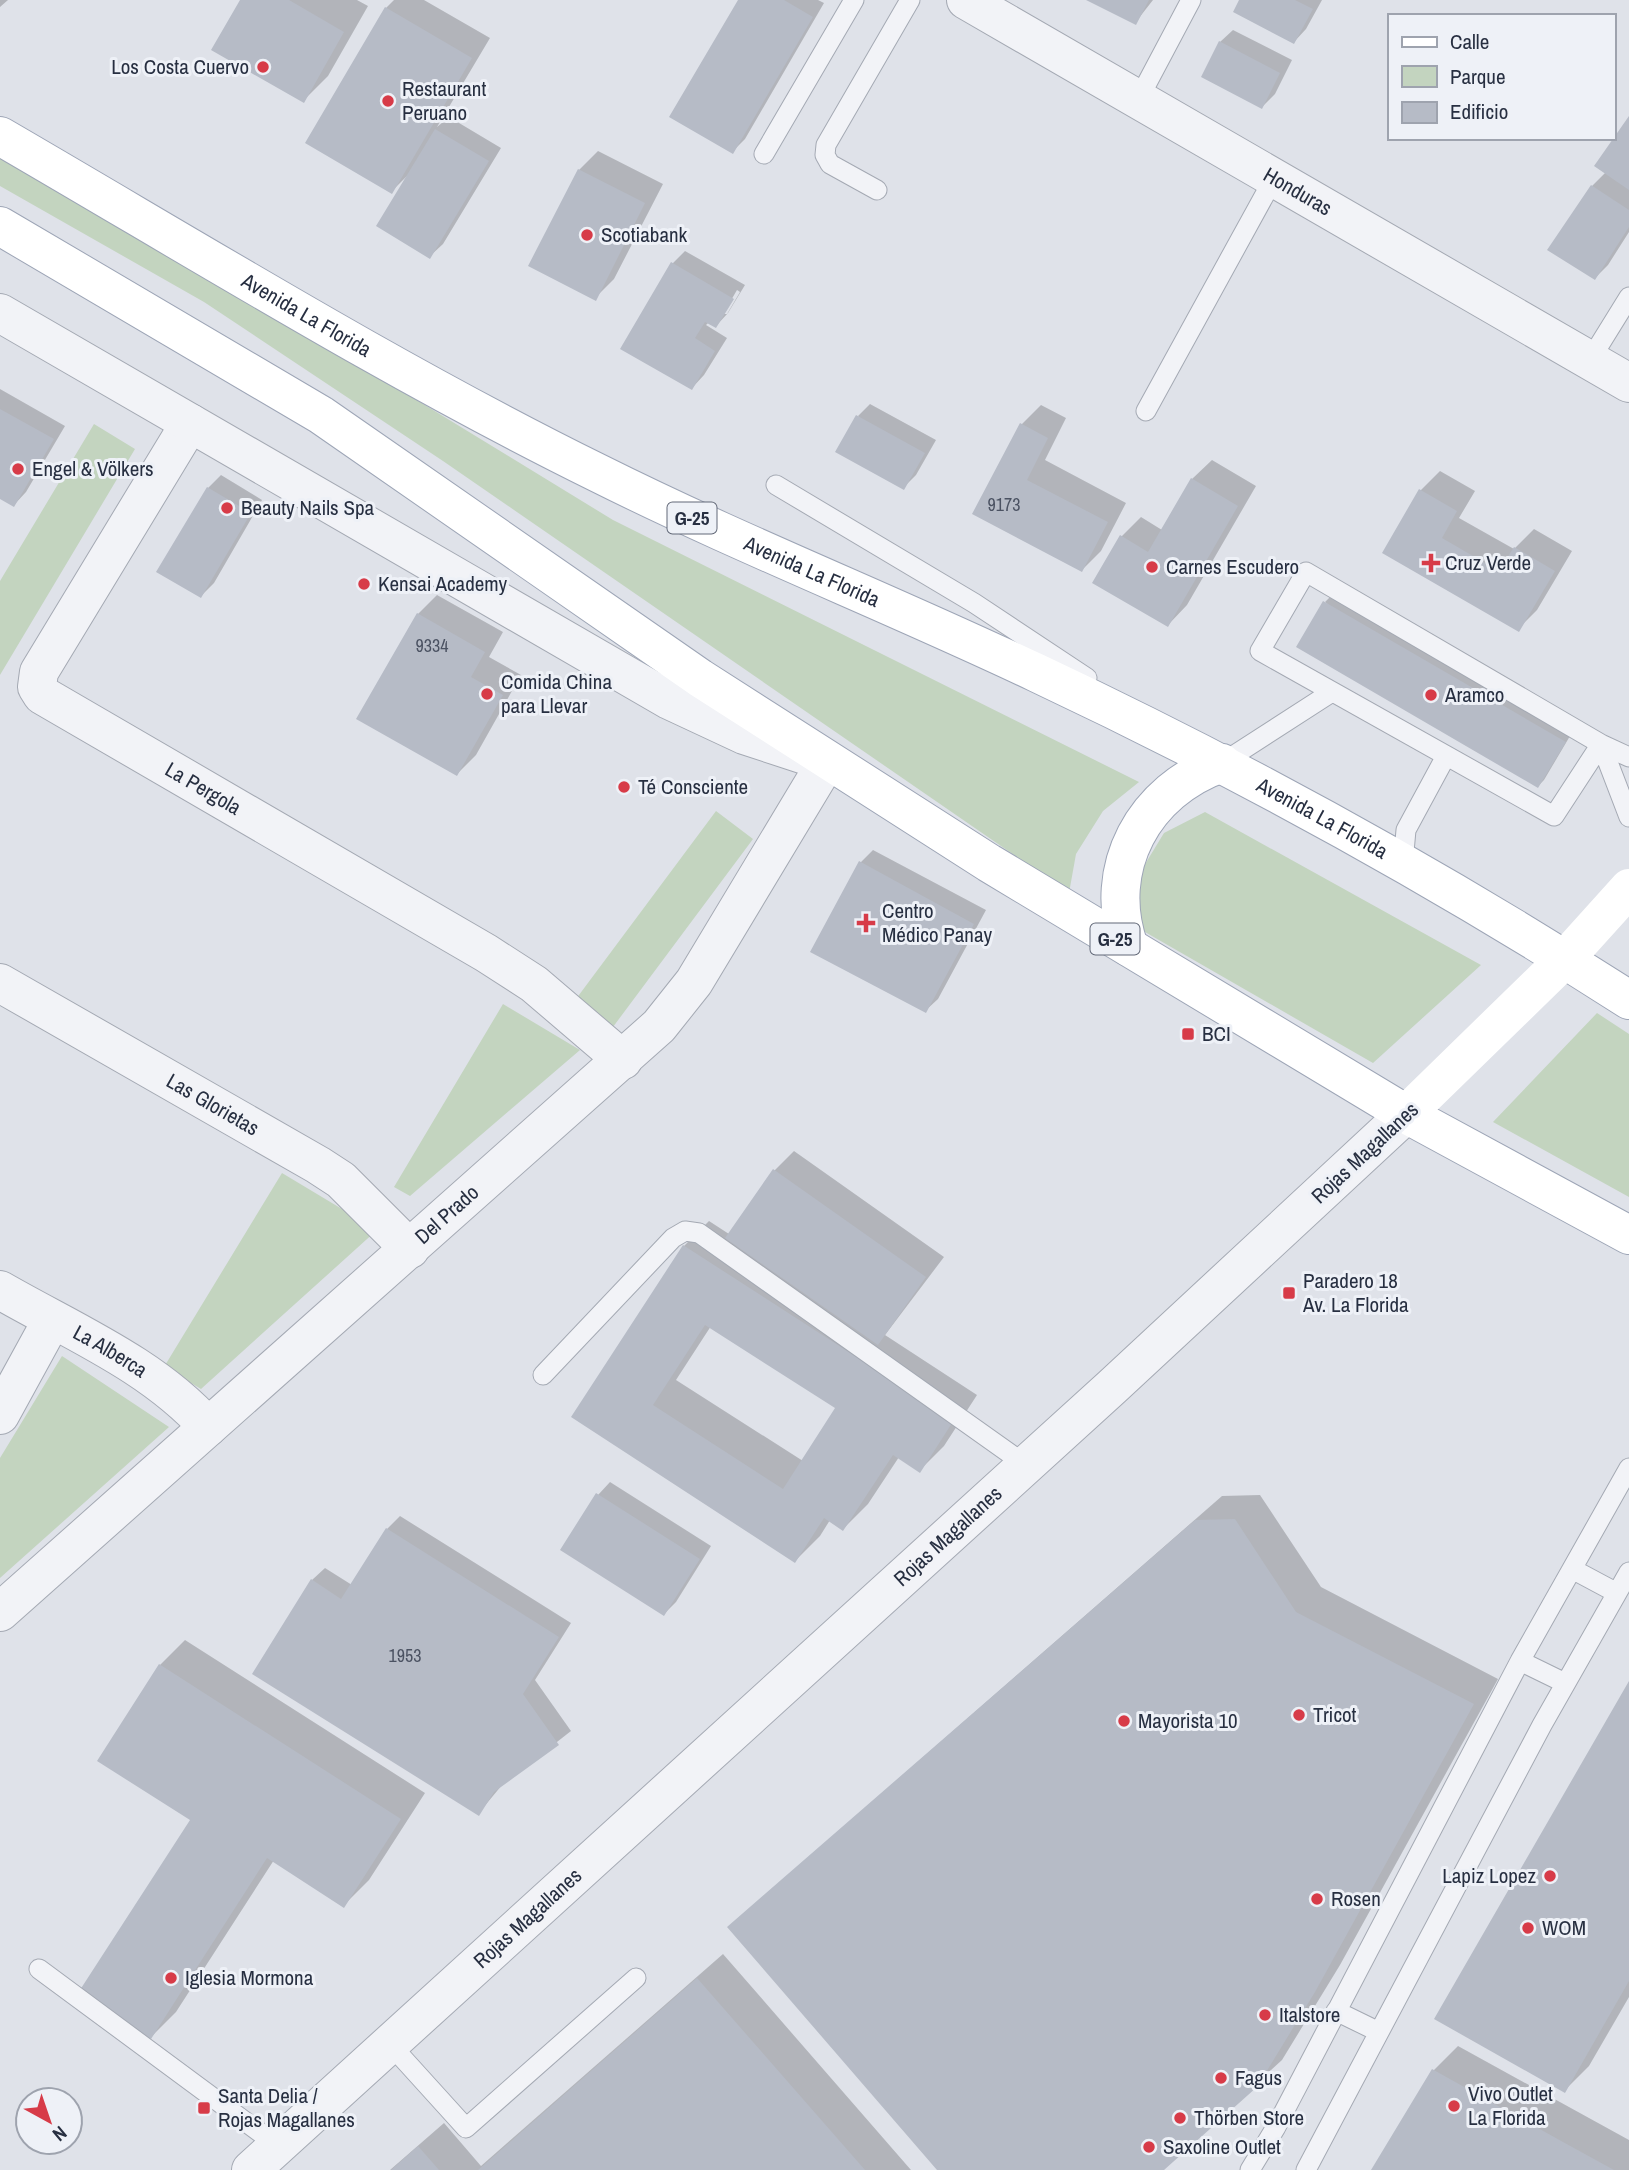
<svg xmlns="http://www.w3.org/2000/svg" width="1629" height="2170" viewBox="0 0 1629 2170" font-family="'Archivo Narrow',sans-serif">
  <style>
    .green { fill: #c3d4bf }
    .shadow { fill: #0003; fill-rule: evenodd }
    .building { fill: #b6bbc6; fill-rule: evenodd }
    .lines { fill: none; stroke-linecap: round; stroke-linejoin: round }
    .service-casing { stroke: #a4a9b3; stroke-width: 21 }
    .minor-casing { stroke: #a4a9b3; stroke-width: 40 }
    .tertiary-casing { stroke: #a4a9b3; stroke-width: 40 }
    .primary-casing { stroke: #9da5b6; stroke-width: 40 }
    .service { stroke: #f2f3f7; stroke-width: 19 }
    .minor { stroke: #f2f3f7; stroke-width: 38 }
    .tertiary { stroke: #f2f3f7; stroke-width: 38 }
    .secondary { stroke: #fff; stroke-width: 38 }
    .primary { stroke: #fff; stroke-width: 38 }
    .poi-dot { fill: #d73b48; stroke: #eef1f7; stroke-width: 2.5 }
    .labels { text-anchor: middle; stroke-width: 6; stroke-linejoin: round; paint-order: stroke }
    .number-label { font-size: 18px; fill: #4b5262 }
    .shield { fill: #eef1f7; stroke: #636978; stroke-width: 2 }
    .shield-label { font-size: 19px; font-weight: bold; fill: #272f41 }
    .poi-label { font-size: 21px; fill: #272f41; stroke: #eef1f7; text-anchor: start }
    .street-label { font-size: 21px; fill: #272f41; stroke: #eef1f7 }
  </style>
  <rect width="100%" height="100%" fill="#dfe2e9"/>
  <path class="green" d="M 0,154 L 248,297 L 613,520 L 1139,782 L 1103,811 L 1076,854 L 1069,893 L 443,461 L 204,302 L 0,186 Z
    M 94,424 L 135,449 L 0,675 L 0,581 Z
    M 716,811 L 753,839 L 613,1027 L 576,999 Z
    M 1205,812 L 1481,965 L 1373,1063 L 1138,928 L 1139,874 L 1164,833 Z
    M 503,1004 L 580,1050 L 410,1196 L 394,1187 Z
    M 1597,1013 L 1629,1034 L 1629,1197 L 1493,1122 Z
    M 282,1173 L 377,1230 L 201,1389 L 164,1367 Z
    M 62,1356 L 169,1427 L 0,1578 L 0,1458 Z"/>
  <path class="shadow" d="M 0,0 L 8,0 L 0,7 Z
    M 242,0 L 357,0 L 368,6 L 328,76 L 303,101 Z
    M 394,0 L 424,0 L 490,38 L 437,127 L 449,117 L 501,148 L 443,244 L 430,256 L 407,176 L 391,192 L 386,8 Z
    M 740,0 L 818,0 L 824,3 L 745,139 L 732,152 Z
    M 1090,0 L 1153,0 L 1135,23 Z
    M 1241,0 L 1322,0 L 1306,29 L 1294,42 Z
    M 1233,30 L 1292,60 L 1275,94 L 1262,107 L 1220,42 Z
    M 1629,119 L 1629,232 L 1608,265 L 1595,278 L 1550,250 L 1592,186 L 1606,172 Z
    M 598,151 L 663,184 L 614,279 L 595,298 L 579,170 Z
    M 685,251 L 745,285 L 728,313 L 716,326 L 709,322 L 706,325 L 727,338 L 704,375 L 692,388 L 672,264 ZM 737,290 L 740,292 L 727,314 L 723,314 Z
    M 0,389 L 65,426 L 26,492 L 14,505 L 0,497 Z
    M 870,404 L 936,440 L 916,475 L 903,488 L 858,416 Z
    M 1041,405 L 1066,418 L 1045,460 L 1126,503 L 1101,551 L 1082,570 L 974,514 L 1022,424 Z
    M 1212,460 L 1256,486 L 1187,605 L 1168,625 L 1121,537 L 1141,517 L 1162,530 L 1192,479 Z
    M 1440,471 L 1475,491 L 1459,518 L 1514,549 L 1534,529 L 1572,551 L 1537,610 L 1518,629 L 1384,552 L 1421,490 Z
    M 221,475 L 262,500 L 214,583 L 201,596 L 208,488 Z
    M 437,595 L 503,632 L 489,657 L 521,675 L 476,755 L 457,774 L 418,614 Z
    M 1331,596 L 1570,736 L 1544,780 L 1538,786 L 1325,602 Z
    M 873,850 L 986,910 L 938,999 L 925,1011 L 860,863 Z
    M 794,1151 L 944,1257 L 885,1335 L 977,1395 L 944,1446 L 919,1471 L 899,1457 L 868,1504 L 843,1529 L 830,1520 L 820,1536 L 795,1561 L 573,1416 L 684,1246 L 709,1221 L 729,1234 L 775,1170 ZM 711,1326 L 837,1408 L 803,1461 L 676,1380 Z
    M 610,1482 L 711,1546 L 676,1602 L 664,1614 L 598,1495 Z
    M 1260,1495 L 1321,1587 L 1498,1679 L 1340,1965 L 1282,2060 L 1161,2170 L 939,2170 L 729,1927 L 1222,1496 Z
    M 400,1516 L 571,1623 L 535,1680 L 571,1731 L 502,1785 L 478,1814 L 312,1580 L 325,1568 L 352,1585 L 387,1529 Z
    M 185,1640 L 425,1793 L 369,1880 L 344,1905 L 274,1860 L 176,2012 L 151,2037 L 192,1820 L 160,1665 Z
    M 1629,1684 L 1629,1997 L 1589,2066 L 1564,2091 Z
    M 723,1954 L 911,2170 L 390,2170 L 444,2123 L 481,2166 Z
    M 1458,2046 L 1629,2140 L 1629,2170 L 1373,2170 L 1433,2071 Z"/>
  <path class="building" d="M 240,0 L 289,0 L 344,32 L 304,103 L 211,50 Z
    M 738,0 L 784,0 L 813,17 L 733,154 L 669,117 Z
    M 1086,0 L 1149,0 L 1136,25 Z
    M 1239,0 L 1295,0 L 1313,9 L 1294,44 L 1233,12 Z
    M 385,7 L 472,58 L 392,194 L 305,143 Z
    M 1219,41 L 1280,73 L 1262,109 L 1201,77 Z
    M 1629,116 L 1629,190 L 1594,166 Z
    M 435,129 L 489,161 L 430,259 L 376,226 Z
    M 578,169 L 645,203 L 596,301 L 528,266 Z
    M 1591,185 L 1629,210 L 1629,227 L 1595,280 L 1547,250 Z
    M 671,262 L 734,299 L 716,328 L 705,322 L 695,338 L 715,351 L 692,390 L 620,349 Z
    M 0,409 L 54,439 L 14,507 L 0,499 Z
    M 856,415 L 925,453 L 904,490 L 835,452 Z
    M 1020,423 L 1048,438 L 1027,480 L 1108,522 L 1082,572 L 972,514 Z
    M 1191,478 L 1238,506 L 1168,627 L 1092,583 L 1120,535 L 1148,552 Z
    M 207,487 L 251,513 L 201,598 L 156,572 Z
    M 1419,489 L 1457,511 L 1442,538 L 1499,571 L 1514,547 L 1555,571 L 1519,632 L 1382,553 Z
    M 1323,601 L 1566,742 L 1538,788 L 1296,647 Z
    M 417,613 L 485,652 L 471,677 L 503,695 L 457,776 L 356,719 Z
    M 859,861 L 974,924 L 926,1013 L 810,952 Z
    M 773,1169 L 926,1277 L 878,1345 L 725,1238 Z
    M 683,1245 L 954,1420 L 920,1473 L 893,1455 L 843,1531 L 824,1518 L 795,1563 L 571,1417 ZM 705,1325 L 835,1408 L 783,1489 L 653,1405 Z
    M 596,1493 L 700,1559 L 664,1616 L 560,1550 Z
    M 1235,1519 L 1296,1612 L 1474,1704 L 1315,1992 L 1257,2087 L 1164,2170 L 937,2170 L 727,1927 L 1195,1520 Z
    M 386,1528 L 559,1637 L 523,1694 L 559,1745 L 494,1792 L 479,1816 L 252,1674 L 311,1579 L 341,1599 Z
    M 159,1664 L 401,1819 L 344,1908 L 267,1858 L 151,2039 L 78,1993 L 190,1820 L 97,1761 Z
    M 1629,1681 L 1629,1981 L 1565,2093 L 1434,2019 Z
    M 697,1978 L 865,2170 L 478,2170 Z
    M 1432,2069 L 1563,2142 L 1614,2170 L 1371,2170 Z
    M 418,2146 L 439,2170 L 391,2170 Z"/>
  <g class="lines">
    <g class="service-casing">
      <path id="service" d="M 1138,100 L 1191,0
        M 764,154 L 854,0
        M 877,190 L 830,164 L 825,155 L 826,145 L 910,0
        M 1590,360 L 1629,297
        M 1146,411 L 1274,178
        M 776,485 L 974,603 L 1087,678
        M 1306,572 L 1601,744 L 1554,816 L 1260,651 Z
        M 1601,744 L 1629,817
        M 1601,744 L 1629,757
        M 1219,761 L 1222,763 L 1332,692
        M 1403,863 L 1406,830 L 1446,756
        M 543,1375 L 673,1238 L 685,1231 L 699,1233 L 1026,1465
        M 1574,1570 L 1617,1593
        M 1520,1661 L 1565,1683
        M 39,1969 L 277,2145
        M 1336,2011 L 1379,2032
        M 389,2043 L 466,2128 L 636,1978
        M 1250,2170 L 1276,2127 L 1520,1661 L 1629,1468
        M 1306,2170 L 1542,1725 L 1629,1572"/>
    </g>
    <g class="minor-casing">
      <g id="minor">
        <path id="s1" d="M 966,0 L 1629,383"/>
        <path id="s2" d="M 190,423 L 39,672 L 37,687 L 42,695 L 486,953 L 534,984 L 623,1060"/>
        <path id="s3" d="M 0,983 L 318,1165 L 341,1180 L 410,1249"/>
        <path id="s4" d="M 0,1290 C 71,1331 153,1365 208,1427"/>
        <path d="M 0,1415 L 52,1320"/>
        <path id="s5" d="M 0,1612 L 659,1026 L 694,982 L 827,761"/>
      </g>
    </g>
    <g class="tertiary-casing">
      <g id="tertiary">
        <path d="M 0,313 L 669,700 L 744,735 L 814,758"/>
        <path id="s6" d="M 251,2170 L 1112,1387 L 1406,1114"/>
      </g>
    </g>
    <g class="primary-casing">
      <g id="primary">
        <path id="s7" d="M 0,136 C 198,251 393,372 598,473 C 742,545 892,604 1037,673 C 1241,769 1439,878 1629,1000"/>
        <path d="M 0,226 L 321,415 L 700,678 L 989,863 L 1406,1114 L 1629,1235"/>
        <path d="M 1129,947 C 1101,868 1144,790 1222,763"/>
      </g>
    </g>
    <use href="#service" class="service"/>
    <use href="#minor" class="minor"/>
    <use href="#tertiary" class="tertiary"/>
    <path class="secondary" d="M 1406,1114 L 1565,959 L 1629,888"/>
    <use href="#primary" class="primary"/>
  </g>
  <g class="poi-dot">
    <circle cx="263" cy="67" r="7"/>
    <circle cx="388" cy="101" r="7"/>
    <circle cx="587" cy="235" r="7"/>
    <circle cx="18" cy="469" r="7"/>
    <circle cx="227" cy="508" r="7"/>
    <path d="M1427.5 552.5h7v7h7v7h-7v7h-7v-7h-7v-7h7z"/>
    <circle cx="1152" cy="567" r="7"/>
    <circle cx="364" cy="584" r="7"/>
    <circle cx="487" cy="694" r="7"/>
    <circle cx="1431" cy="695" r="7"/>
    <circle cx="624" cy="787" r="7"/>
    <path d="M862.5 912.5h7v7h7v7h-7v7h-7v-7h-7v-7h7z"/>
    <rect x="1181" y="1027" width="14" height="14" rx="3.5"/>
    <rect x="1282" y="1286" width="14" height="14" rx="3.5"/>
    <circle cx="1299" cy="1715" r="7"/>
    <circle cx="1124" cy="1721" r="7"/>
    <circle cx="1550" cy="1876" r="7"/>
    <circle cx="1317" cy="1899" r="7"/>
    <circle cx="1528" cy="1928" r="7"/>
    <circle cx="171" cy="1978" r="7"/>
    <circle cx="1265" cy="2015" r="7"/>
    <circle cx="1221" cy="2078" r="7"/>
    <circle cx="1454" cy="2106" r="7"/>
    <rect x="197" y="2101" width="14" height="14" rx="3.5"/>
    <circle cx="1180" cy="2118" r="7"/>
    <circle cx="1149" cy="2147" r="7"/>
  </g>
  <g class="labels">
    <g class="number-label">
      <text x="1004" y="511">9173</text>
      <text x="432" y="652">9334</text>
      <text x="405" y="1662">1953</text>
    </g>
    <g class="shield">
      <rect x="667.5" y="502.5" width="49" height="31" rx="5"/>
      <rect x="1090.5" y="923.5" width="49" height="31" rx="5"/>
    </g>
    <g class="shield-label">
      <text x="692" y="525">G-25</text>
      <text x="1115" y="946">G-25</text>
    </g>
    <g class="poi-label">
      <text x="249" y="74" text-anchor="end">Los Costa Cuervo</text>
      <text x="402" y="96">Restaurant<tspan x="402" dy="24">Peruano</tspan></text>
      <text x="601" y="242">Scotiabank</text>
      <text x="32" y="476">Engel &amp; Völkers</text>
      <text x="241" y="515">Beauty Nails Spa</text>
      <text x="1445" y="570">Cruz Verde</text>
      <text x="1166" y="574">Carnes Escudero</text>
      <text x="378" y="591">Kensai Academy</text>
      <text x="501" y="689">Comida China<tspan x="501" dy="24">para Llevar</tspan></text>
      <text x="1445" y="702">Aramco</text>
      <text x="638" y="794">Té Consciente</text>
      <text x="882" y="918">Centro<tspan x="882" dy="24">Médico Panay</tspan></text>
      <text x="1202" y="1041">BCI</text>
      <text x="1303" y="1288">Paradero 18<tspan x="1303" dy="24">Av. La Florida</tspan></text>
      <text x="1313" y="1722">Tricot</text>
      <text x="1138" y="1728">Mayorista 10</text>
      <text x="1536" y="1883" text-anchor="end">Lapiz Lopez</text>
      <text x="1331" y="1906">Rosen</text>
      <text x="1542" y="1935">WOM</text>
      <text x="185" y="1985">Iglesia Mormona</text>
      <text x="1279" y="2022">Italstore</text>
      <text x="1235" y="2085">Fagus</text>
      <text x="1468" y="2101">Vivo Outlet<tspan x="1468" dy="24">La Florida</tspan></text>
      <text x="218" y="2103">Santa Delia /<tspan x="218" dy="24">Rojas Magallanes</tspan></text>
      <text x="1194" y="2125">Thörben Store</text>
      <text x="1163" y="2154">Saxoline Outlet</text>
    </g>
    <g class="street-label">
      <text dy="7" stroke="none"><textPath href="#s1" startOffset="383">Honduras</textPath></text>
      <text dy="7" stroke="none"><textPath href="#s7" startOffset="355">Avenida La Florida</textPath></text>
      <text dy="7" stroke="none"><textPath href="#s7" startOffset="922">Avenida La Florida</textPath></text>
      <text dy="7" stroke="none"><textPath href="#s2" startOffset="502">La Pergola</textPath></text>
      <text dy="7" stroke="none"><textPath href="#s7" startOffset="1489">Avenida La Florida</textPath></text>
      <text dy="7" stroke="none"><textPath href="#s3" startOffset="245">Las Glorietas</textPath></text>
      <text transform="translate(1365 1153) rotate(-43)" y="7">Rojas Magallanes</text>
      <text dy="7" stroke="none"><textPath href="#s5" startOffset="598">Del Prado</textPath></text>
      <text dy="7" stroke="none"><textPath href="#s4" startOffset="126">La Alberca</textPath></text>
      <text dy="7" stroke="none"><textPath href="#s6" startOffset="942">Rojas Magallanes</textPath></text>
      <text dy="7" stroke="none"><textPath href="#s6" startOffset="374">Rojas Magallanes</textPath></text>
    </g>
  </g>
  <rect x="1388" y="14" width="228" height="126" fill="#eef1f7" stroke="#9ea3ae" stroke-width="2"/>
  <rect x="1402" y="37" width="35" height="10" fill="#ffffff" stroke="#9ea3ae" stroke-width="2"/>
  <text x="1450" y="49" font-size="21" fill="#272f41">Calle</text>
  <rect x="1402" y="66" width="35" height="21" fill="#c3d4bf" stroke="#9ea3ae" stroke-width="2"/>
  <text x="1450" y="84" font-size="21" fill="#272f41">Parque</text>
  <rect x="1402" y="102" width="35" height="21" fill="#b6bbc6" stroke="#9ea3ae" stroke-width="2"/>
  <text x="1450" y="119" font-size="21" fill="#272f41">Edificio</text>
  <g transform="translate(49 2121) rotate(140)"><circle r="33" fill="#eef1f7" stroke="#9ea3ae" stroke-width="2"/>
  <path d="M0-5L12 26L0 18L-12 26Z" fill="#d73b48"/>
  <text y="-10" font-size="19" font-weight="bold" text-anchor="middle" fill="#272f41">N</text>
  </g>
</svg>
